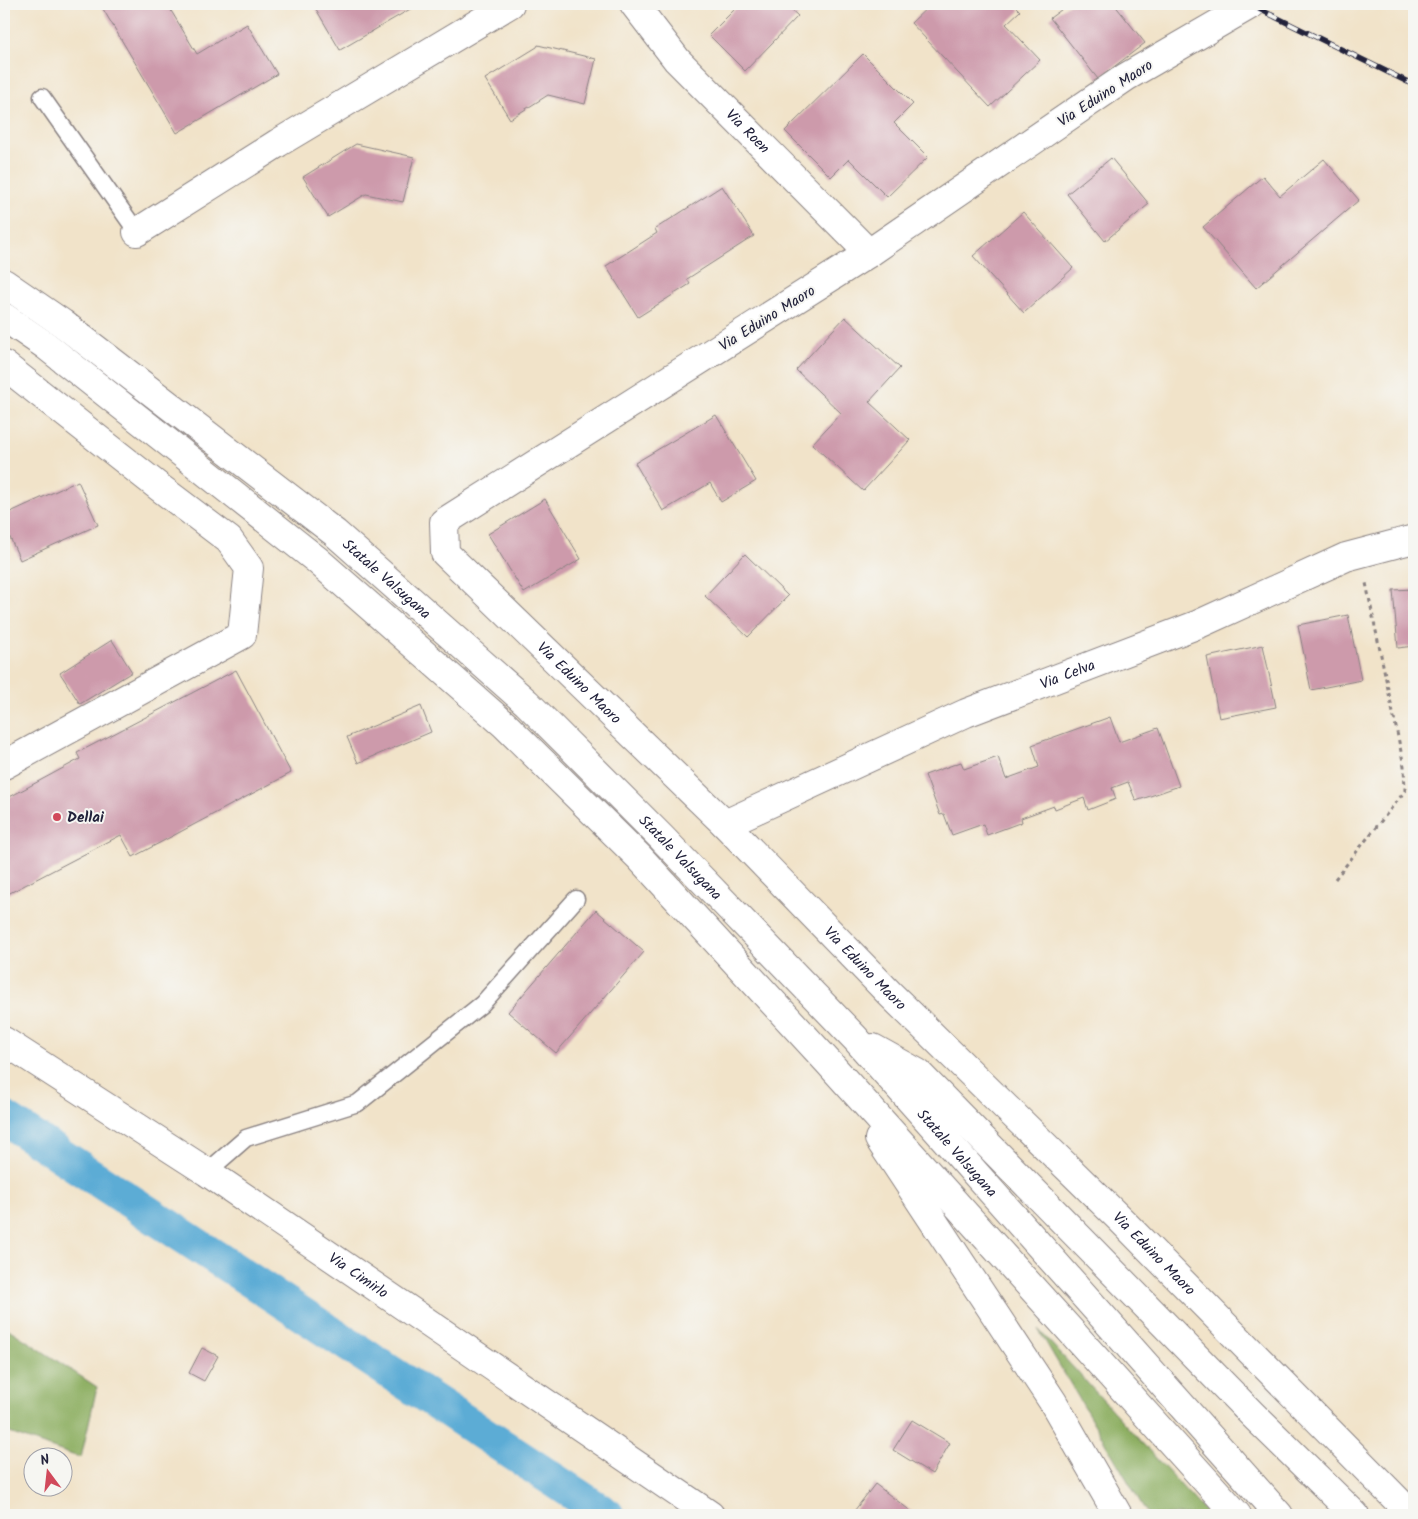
<svg xmlns="http://www.w3.org/2000/svg" width="1418" height="1519" viewBox="0 0 1418 1519" font-family="Kalam,sans-serif">
  <style>
    .forest { fill: #8daf62; stroke: #58684e }
    .lines { fill: none; stroke-linecap: round; stroke-linejoin: round }
    .canal { stroke: #5bacd5; stroke-width: 35 }
    .building { fill: #cd9aab }
    .service-casing { stroke: #8a8282; stroke-width: 19 }
    .minor-casing { stroke: #8a8282; stroke-width: 30 }
    .tertiary-casing { stroke: #8a8282; stroke-width: 30 }
    .trunk-casing { stroke: #8a8282; stroke-width: 30 }
    .path { stroke: #8a8282; stroke-width: 3; stroke-dasharray: 4 4; stroke-linecap: butt }
    .service { stroke: #fff; stroke-width: 16 }
    .minor { stroke: #fff; stroke-width: 28 }
    .tertiary { stroke: #fff; stroke-width: 28 }
    .trunk { stroke: #fff; stroke-width: 28 }
    .rail-casing { stroke: #22223b; stroke-width: 5.5 }
    .rail { stroke: #f6f6f2; stroke-width: 4; stroke-dasharray: 11; stroke-linecap: butt }
    .poi-dot { fill: #d1495b; stroke: #f6f6f2; stroke-width: 2 }
    .labels { text-anchor: middle; stroke-width: 4; stroke-linejoin: round; paint-order: stroke }
    .street-label { font-size: 15px; fill: #22223b; stroke: #f6f6f2 }
    .poi-label { font-size: 15px; font-weight: bold; fill: #22223b; stroke: #f6f6f2; text-anchor: start }
  </style>
  <rect width="100%" height="100%" fill="#f6f6f2"/>
  <filter id="ink" filterUnits="userSpaceOnUse"><feTurbulence type="fractalNoise" baseFrequency=".02" numOctaves="2"/><feDisplacementMap in="SourceGraphic" scale="10" xChannelSelector="R" yChannelSelector="G"/><feConvolveMatrix kernelMatrix="1 2 1 2 8 2 1 2 1" color-interpolation-filters="sRGB"/></filter>
  <filter id="wash" filterUnits="userSpaceOnUse"><feTurbulence type="fractalNoise" baseFrequency=".0096" numOctaves="4" result="noise"/><feDisplacementMap in="SourceGraphic" scale="20" xChannelSelector="R" yChannelSelector="G"/><feGaussianBlur stdDeviation="1.12" result="paint"/><feColorMatrix in="noise" values="0 0 0 0 0 0 0 0 0 0 0 0 0 0 0 0 0 1.4 0 .05"/><feComposite in="paint" operator="in"/></filter>
  <g filter="url(#wash)">
    <rect width="100%" height="100%" fill="#f1e3c9"/>
    <path class="forest" d="M 4,1326 L 97,1387 L 81,1458 L 4,1431 Z
      M 1038,1329 L 1208,1515 L 1148,1515 Z"/>
    <g class="lines">
      <path class="canal" d="M 4,1118 L 607,1515"/>
    </g>
    <g id="blocks">
      <path class="building" d="M 100,4 L 167,4 L 197,54 L 247,24 L 277,74 L 177,133 Z
        M 313,4 L 410,4 L 412,8 L 340,50 Z
        M 740,4 L 785,4 L 798,16 L 745,71 L 709,35 Z
        M 931,4 L 1013,4 L 1020,11 L 1006,24 L 1040,60 L 990,107 L 911,23 Z
        M 1069,4 L 1114,4 L 1145,43 L 1098,79 L 1050,18 Z
        M 538,45 L 596,59 L 585,104 L 548,95 L 510,119 L 485,79 L 537,47 Z
        M 863,54 L 913,104 L 894,123 L 928,157 L 887,197 L 849,159 L 831,177 L 785,131 Z
        M 356,144 L 414,157 L 403,202 L 366,194 L 328,217 L 303,177 Z
        M 1111,158 L 1149,204 L 1105,241 L 1067,194 Z
        M 1324,159 L 1359,200 L 1256,288 L 1203,227 L 1263,176 L 1280,196 Z
        M 722,186 L 754,236 L 687,279 L 690,284 L 638,317 L 606,266 L 657,233 L 655,229 Z
        M 1023,212 L 1073,268 L 1024,313 L 973,256 Z
        M 845,317 L 900,368 L 869,402 L 910,440 L 863,491 L 812,444 L 841,413 L 796,370 Z
        M 716,415 L 756,481 L 721,502 L 710,483 L 663,511 L 635,463 Z
        M 78,481 L 98,525 L 20,560 L 4,524 L 4,515 Z
        M 545,499 L 581,559 L 524,593 L 488,534 Z
        M 745,554 L 788,596 L 748,637 L 705,596 Z
        M 1414,589 L 1414,646 L 1398,648 L 1393,590 Z
        M 1348,615 L 1361,680 L 1311,690 L 1298,625 Z
        M 112,640 L 132,672 L 80,704 L 60,673 Z
        M 1263,645 L 1276,707 L 1219,718 L 1207,657 Z
        M 236,670 L 291,773 L 133,857 L 121,835 L 4,896 L 4,800 L 80,759 L 77,753 Z
        M 421,706 L 431,732 L 358,763 L 347,737 Z
        M 1110,717 L 1119,742 L 1158,728 L 1179,786 L 1136,801 L 1128,782 L 1112,788 L 1116,799 L 1088,810 L 1084,798 L 1055,809 L 1054,806 L 1021,818 L 1022,822 L 987,835 L 983,824 L 952,835 L 944,814 L 940,815 L 925,775 L 961,762 L 964,769 L 998,757 L 1006,779 L 1039,767 L 1032,745 Z
        M 596,910 L 644,952 L 556,1053 L 508,1012 Z
        M 202,1348 L 218,1356 L 204,1381 L 189,1373 Z
        M 912,1420 L 950,1443 L 932,1474 L 893,1450 Z
        M 875,1484 L 916,1515 L 851,1515 Z"/>
    </g>
  </g>
  <g filter="url(#ink)">
    <use href="#blocks" fill-opacity="0" stroke="#8a8282" stroke-width="1"/>
    <g class="lines">
      <g class="service-casing">
        <path id="service" d="M 42,97 L 137,232
          M 207,1172 L 246,1138 L 358,1103 L 482,1004 L 576,899"/>
      </g>
      <g class="minor-casing">
        <g id="minor">
          <path id="s1" d="M 634,4 L 677,60 L 869,253"/>
          <path id="s2" d="M 1252,4 L 1126,77 L 869,253 L 444,522 L 445,553 L 725,824 L 890,994 L 1122,1221 L 1412,1515"/>
          <path d="M 137,232 L 278,143 L 510,4"/>
          <path d="M 4,365 L 159,487 L 229,540 L 249,568 L 242,635 L 4,765"/>
          <path id="s3" d="M 725,824 L 966,713 L 1199,624 L 1346,557 L 1414,539"/>
        </g>
      </g>
      <g class="tertiary-casing">
        <g id="tertiary">
          <path id="s4" d="M 4,1041 L 207,1172 L 710,1515"/>
        </g>
      </g>
      <g class="trunk-casing">
        <g id="trunk">
          <path id="s5" d="M 4,283 L 62,323 L 335,533 L 527,703 L 661,837 L 855,1038 L 1279,1515"/>
          <path d="M 4,317 L 45,345 L 317,560 L 505,725 L 576,795 L 639,857 L 828,1062 L 1237,1515"/>
          <path d="M 873,1048 L 918,1073 L 1252,1414 L 1355,1515"/>
          <path d="M 879,1139 L 1053,1402 L 1118,1515"/>
        </g>
      </g>
      <path class="path" d="M 1335,879 L 1405,791 L 1404,766 L 1366,583"/>
      <use href="#service" class="service"/>
      <use href="#minor" class="minor"/>
      <use href="#tertiary" class="tertiary"/>
      <use href="#trunk" class="trunk"/>
      <g class="rail-casing">
        <path id="rail" d="M 1249,4 L 1414,85"/>
      </g>
      <use href="#rail" class="rail"/>
    </g>
  </g>
  <circle class="poi-dot" cx="57" cy="817" r="5"/>
  <g class="labels">
    <g class="street-label">
      <text transform="translate(1105 93) rotate(-33)" y="5">Via Eduino Maoro</text>
      <text dy="5" stroke="none"><textPath href="#s1" startOffset="171">Via Roen</textPath></text>
      <text transform="translate(767 318) rotate(-32)" y="5">Via Eduino Maoro</text>
      <text dy="5" stroke="none"><textPath href="#s5" startOffset="484">Statale Valsugana</textPath></text>
      <text dy="5" stroke="none"><textPath href="#s3" startOffset="374">Via Celva</textPath></text>
      <text dy="5" stroke="none"><textPath href="#s2" startOffset="1178">Via Eduino Maoro</textPath></text>
      <text dy="5" stroke="none"><textPath href="#s5" startOffset="889">Statale Valsugana</textPath></text>
      <text dy="5" stroke="none"><textPath href="#s2" startOffset="1582">Via Eduino Maoro</textPath></text>
      <text dy="5" stroke="none"><textPath href="#s5" startOffset="1294">Statale Valsugana</textPath></text>
      <text dy="5" stroke="none"><textPath href="#s2" startOffset="1988">Via Eduino Maoro</textPath></text>
      <text dy="5" stroke="none"><textPath href="#s4" startOffset="425">Via Cimirlo</textPath></text>
    </g>
    <g class="poi-label">
      <text x="67" y="822">Dellai</text>
    </g>
  </g>
  <rect width="1418" height="1519" fill="none" stroke="#f6f6f2" stroke-width="20"/>
  <g transform="translate(48 1472) rotate(345)"><circle r="24" fill="#f6f6f2" stroke="#a1a1a9"/>
  <path d="M0-4L9 19L0 12L-9 19Z" fill="#d1495b"/>
  <text y="-8" font-size="14" font-weight="bold" text-anchor="middle" fill="#22223b">N</text>
  </g>
</svg>
